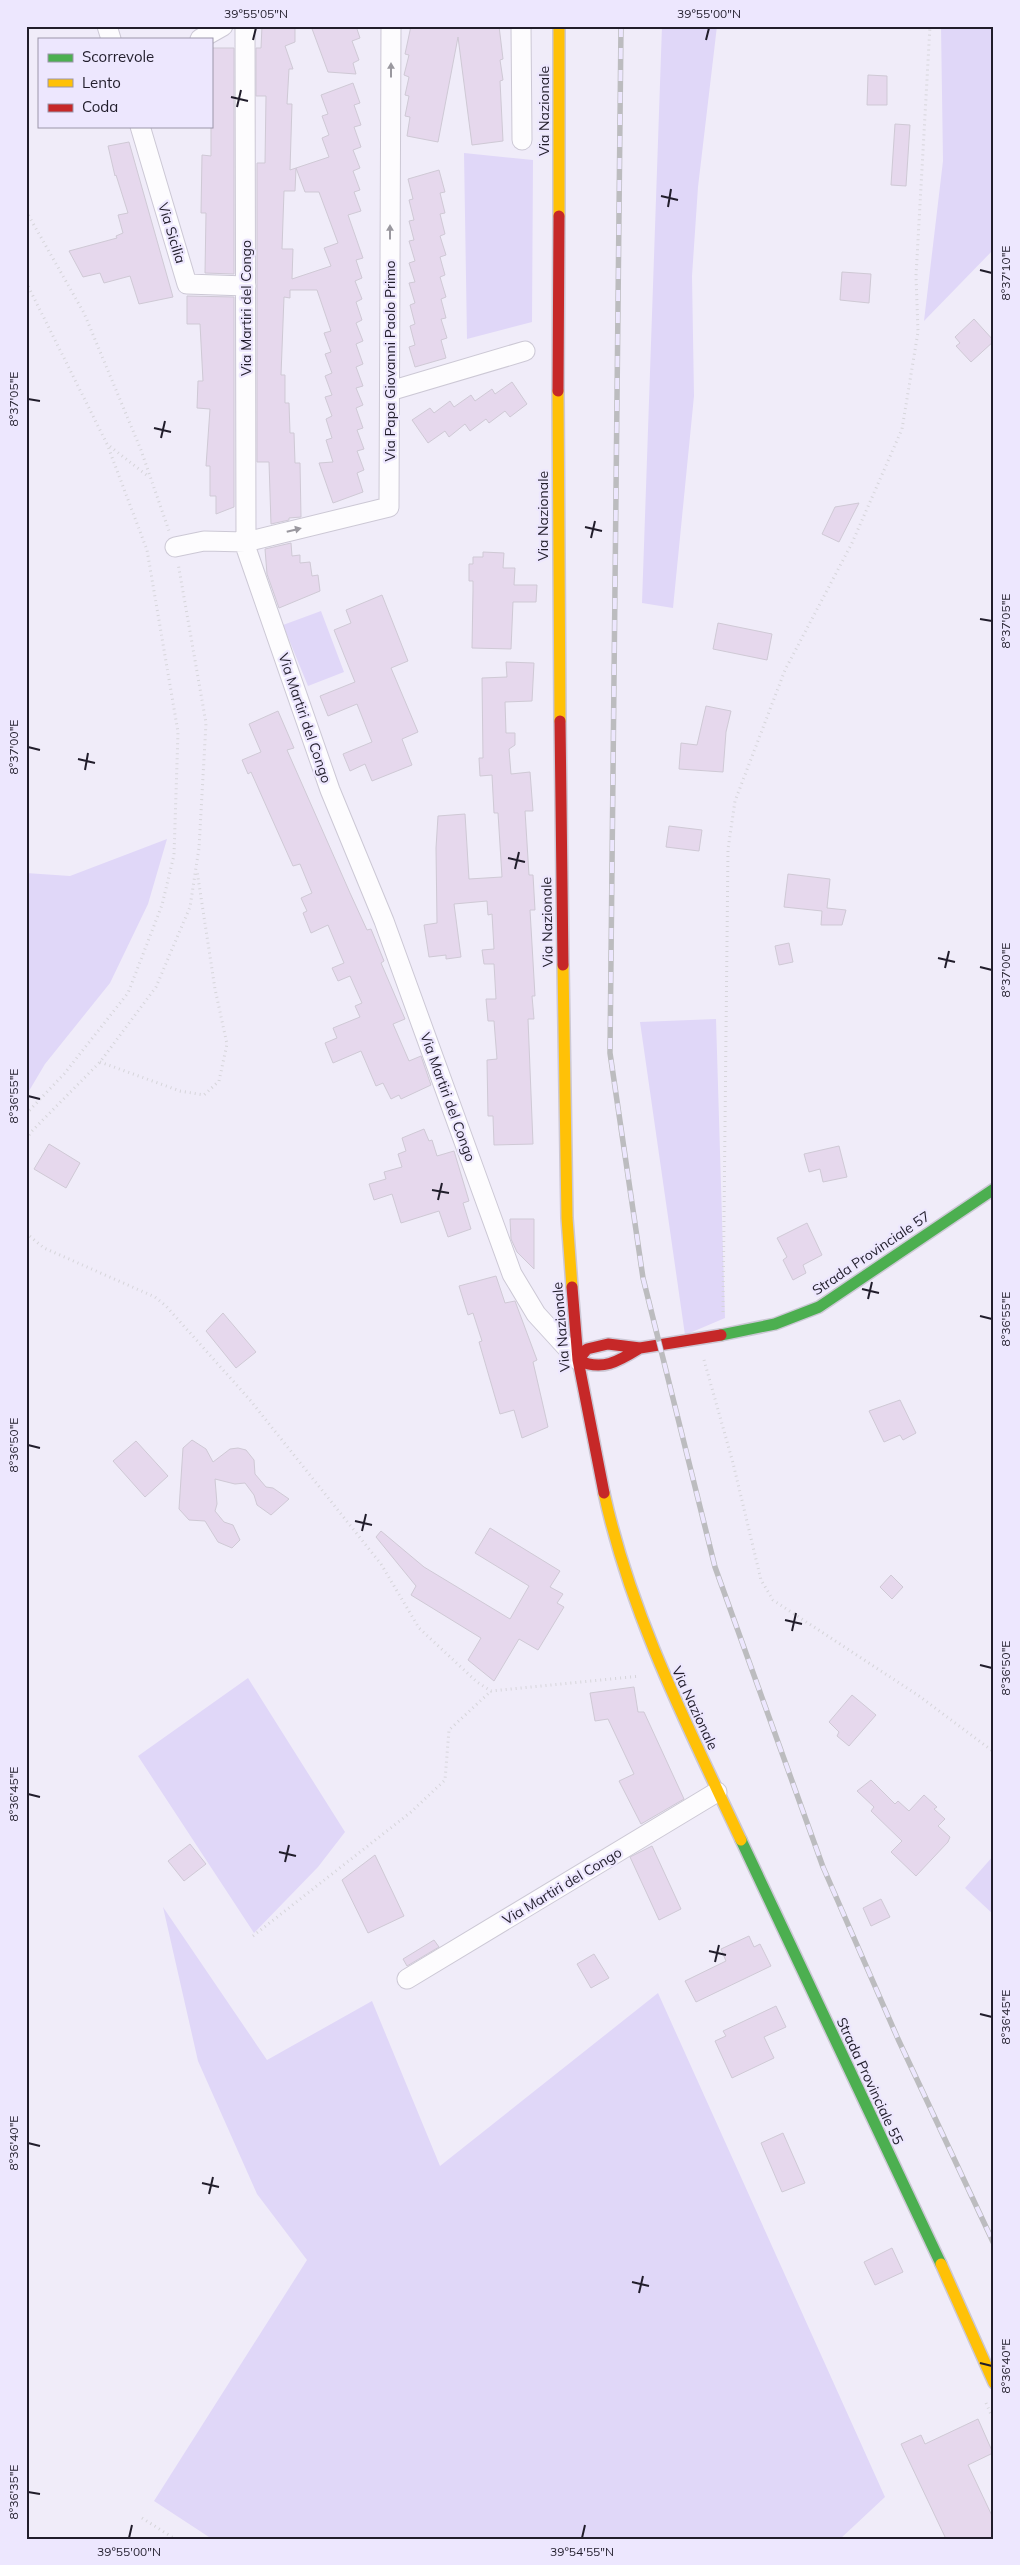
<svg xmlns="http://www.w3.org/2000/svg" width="1020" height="2565" viewBox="0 0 1020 2565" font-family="Mulish,sans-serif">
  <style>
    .green { fill: #e0d7f8 }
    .building { fill: #e6d8ed; stroke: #cfc9d5 }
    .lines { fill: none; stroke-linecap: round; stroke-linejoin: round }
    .street-casing { stroke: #ccc8d5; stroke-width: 21 }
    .fast-casing { stroke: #ccc8d5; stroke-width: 14 }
    .slow-casing { stroke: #ccc8d5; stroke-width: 14 }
    .jam-casing { stroke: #ccc8d5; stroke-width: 14 }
    .path { stroke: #d6d5da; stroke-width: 3; stroke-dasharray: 1 4; stroke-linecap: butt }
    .street { stroke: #fdfcfe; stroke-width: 19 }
    .fast { stroke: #4caf50; stroke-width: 11 }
    .slow { stroke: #ffc107; stroke-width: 11 }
    .jam { stroke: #c62828; stroke-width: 11 }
    .rail-casing { stroke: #bcbcbf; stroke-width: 5.5 }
    .rail { stroke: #ede7fe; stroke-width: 4; stroke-dasharray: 11; stroke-linecap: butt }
    .oneway { fill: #9a989f }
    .ticks { fill: none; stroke: #211d2b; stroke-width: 2 }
    .labels { text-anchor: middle; stroke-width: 4.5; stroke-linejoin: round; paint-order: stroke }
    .street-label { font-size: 14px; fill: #211d2b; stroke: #ede7fe }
    .neatline { fill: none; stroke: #211d2b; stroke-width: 2 }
    .ticks-label { font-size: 12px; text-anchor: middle; fill: #211d2b }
  </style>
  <rect width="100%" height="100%" fill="#f0ecf9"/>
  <path class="green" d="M 662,26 L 717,26 L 698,187 L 692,276 L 694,396 L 673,608 L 642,603 Z
    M 941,26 L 994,26 L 994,249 L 924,321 L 943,161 Z
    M 464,153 L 533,160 L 532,322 L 467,339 Z
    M 321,611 L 344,672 L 308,686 L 283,625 Z
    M 167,839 L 148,904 L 110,983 L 45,1064 L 26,1096 L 26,873 L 70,876 Z
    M 716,1019 L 725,1318 L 685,1335 L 640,1022 Z
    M 248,1678 L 345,1832 L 318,1867 L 254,1933 L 138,1756 Z
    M 994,1855 L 994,1915 L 965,1888 Z
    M 163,1907 L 267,2060 L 372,2001 L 440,2166 L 658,1993 L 885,2497 L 840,2539 L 212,2539 L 154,2501 L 307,2260 L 257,2194 L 198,2061 Z"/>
  <path class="building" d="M 262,26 L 295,26 L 295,42 L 285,46 L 293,69 L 289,69 L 287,104 L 292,104 L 290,170 L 296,168 L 295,191 L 284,191 L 282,249 L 293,249 L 292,279 L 331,266 L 324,248 L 338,243 L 319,192 L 305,192 L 296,168 L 329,157 L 322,138 L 329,135 L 322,116 L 328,114 L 321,95 L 353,83 L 360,103 L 354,105 L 361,125 L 354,127 L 361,147 L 353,150 L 360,168 L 353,171 L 360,190 L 354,192 L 361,211 L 348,215 L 363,258 L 356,260 L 362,278 L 355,281 L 362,299 L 356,302 L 362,320 L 356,323 L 363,341 L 356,344 L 363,364 L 356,367 L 363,386 L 356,388 L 363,405 L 356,408 L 363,428 L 357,430 L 364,449 L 357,451 L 364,470 L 357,473 L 363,492 L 333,503 L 319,463 L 333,462 L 326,440 L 332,438 L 326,419 L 332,416 L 325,397 L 332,395 L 325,376 L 332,373 L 325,354 L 331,352 L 324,333 L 331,331 L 317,290 L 290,290 L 290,298 L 284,297 L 281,375 L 285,375 L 285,403 L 289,403 L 290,433 L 294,433 L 295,463 L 300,463 L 301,517 L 289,518 L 289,520 L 271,524 L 269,462 L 257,462 L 257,163 L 265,163 L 266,96 L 256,96 L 256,48 L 261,48 Z
    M 311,26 L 356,26 L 360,38 L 352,41 L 359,60 L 353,63 L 356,74 L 328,72 Z
    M 411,26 L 499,26 L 503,59 L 500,60 L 503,80 L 500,81 L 503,141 L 472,145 L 458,37 L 438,142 L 407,136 L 410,117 L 405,116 L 409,96 L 405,95 L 409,77 L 404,75 L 409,55 L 405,54 Z
    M 211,48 L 234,48 L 234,274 L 205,273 L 206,213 L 201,213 L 202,155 L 211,156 Z
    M 868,75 L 887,76 L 887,105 L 867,105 Z
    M 895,124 L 910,125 L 906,186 L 891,185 Z
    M 129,142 L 173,297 L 139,304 L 130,276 L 104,283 L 100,273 L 83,277 L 69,251 L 117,238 L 116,236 L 123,233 L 118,215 L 128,213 L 116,175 L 115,176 L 108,146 Z
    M 439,170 L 445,192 L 440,193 L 445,213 L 440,214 L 445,234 L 440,236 L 446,255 L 440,257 L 445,275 L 440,277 L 446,297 L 441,299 L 446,318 L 441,319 L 447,338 L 441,340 L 446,358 L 415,367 L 409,347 L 415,345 L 410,326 L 415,324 L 410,305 L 415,303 L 409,283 L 415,282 L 409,263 L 415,261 L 409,241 L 414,240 L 409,221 L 414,220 L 409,200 L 413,199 L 408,179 Z
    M 842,272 L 871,274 L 869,303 L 840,300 Z
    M 187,296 L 234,297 L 234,507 L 216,514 L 216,496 L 210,496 L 210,466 L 206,466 L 210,409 L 197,408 L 198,381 L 203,381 L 200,324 L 187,324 Z
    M 974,319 L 994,341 L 971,362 L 956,346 L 960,343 L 955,337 Z
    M 512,382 L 527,404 L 510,417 L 505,411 L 489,423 L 486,419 L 470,431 L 465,424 L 449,437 L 445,431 L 428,443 L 412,420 L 430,408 L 434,413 L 450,401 L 454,407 L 471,395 L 475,401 L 492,389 L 495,394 Z
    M 859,503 L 839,542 L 822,534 L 835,507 Z
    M 291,543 L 292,556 L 300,555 L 300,563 L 310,562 L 312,576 L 318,575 L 320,591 L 279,608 L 267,574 L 265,549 Z
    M 483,552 L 504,553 L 503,568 L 515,568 L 514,585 L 537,585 L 536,602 L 513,602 L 511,649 L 472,648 L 473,591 L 473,581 L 469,581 L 469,564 L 473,564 L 473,557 L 483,557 Z
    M 382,595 L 408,661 L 391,668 L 418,732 L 402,739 L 412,765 L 372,781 L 365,764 L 350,771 L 343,754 L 372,742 L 357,704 L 328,716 L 320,696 L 355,682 L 334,630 L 351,623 L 346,610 Z
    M 718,623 L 772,634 L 767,660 L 713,649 Z
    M 506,662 L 534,663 L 532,701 L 505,702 L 506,733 L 515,733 L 515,745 L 509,749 L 511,774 L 530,772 L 533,811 L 525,811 L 529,875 L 533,875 L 535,910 L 530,910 L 535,996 L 532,996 L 534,1019 L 528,1019 L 533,1144 L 494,1145 L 493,1116 L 488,1116 L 487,1060 L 497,1059 L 494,1021 L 488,1021 L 486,999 L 496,999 L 494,964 L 484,964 L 482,950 L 494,949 L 492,914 L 488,915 L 487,901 L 454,904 L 461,957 L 446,959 L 446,955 L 429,957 L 424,925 L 437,923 L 436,848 L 438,816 L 465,814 L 469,879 L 502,877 L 498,813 L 494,813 L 492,775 L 480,776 L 479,758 L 483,758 L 482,678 L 507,677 Z
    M 706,706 L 731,711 L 726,732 L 723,772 L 679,769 L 681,743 L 697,745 Z
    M 278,711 L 294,748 L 287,750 L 350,893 L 367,930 L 371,929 L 384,961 L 381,963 L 405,1019 L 393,1024 L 409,1061 L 421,1056 L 431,1085 L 401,1099 L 399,1095 L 391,1099 L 383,1083 L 376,1086 L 361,1051 L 333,1063 L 325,1043 L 337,1038 L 333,1028 L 360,1017 L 355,1006 L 362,1003 L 350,976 L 338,981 L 332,968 L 344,963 L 328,925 L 311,933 L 303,913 L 307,911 L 301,898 L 312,893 L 300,864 L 293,866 L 251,772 L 248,774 L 242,760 L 261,752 L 249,724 Z
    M 669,826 L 702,830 L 699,851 L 666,847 Z
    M 788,874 L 830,879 L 827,908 L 846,910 L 842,925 L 821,925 L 822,911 L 784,907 Z
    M 789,943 L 793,962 L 779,965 L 775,946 Z
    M 424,1129 L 429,1141 L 432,1140 L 437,1156 L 454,1151 L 469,1201 L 463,1203 L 471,1229 L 448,1237 L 439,1211 L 401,1223 L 392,1194 L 374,1200 L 369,1184 L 386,1179 L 384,1172 L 402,1167 L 398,1154 L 406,1151 L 402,1138 Z
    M 49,1144 L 80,1163 L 66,1188 L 34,1169 Z
    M 839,1146 L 847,1177 L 823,1182 L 820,1169 L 809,1172 L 804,1154 Z
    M 510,1219 L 534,1219 L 534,1269 L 517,1252 L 511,1239 Z
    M 807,1223 L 822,1255 L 803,1265 L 806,1273 L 793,1280 L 783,1260 L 787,1257 L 777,1238 Z
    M 496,1276 L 505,1303 L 515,1301 L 537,1360 L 533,1362 L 548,1427 L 522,1438 L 514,1410 L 500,1414 L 479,1342 L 482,1341 L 473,1313 L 468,1315 L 459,1286 Z
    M 223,1313 L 256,1352 L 236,1368 L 206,1331 Z
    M 900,1400 L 916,1433 L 903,1440 L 900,1435 L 884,1442 L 869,1411 Z
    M 192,1440 L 206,1449 L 213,1462 L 230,1449 L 238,1448 L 246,1450 L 254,1460 L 255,1474 L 266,1487 L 273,1488 L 289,1499 L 271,1515 L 257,1505 L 254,1495 L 245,1483 L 235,1484 L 215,1479 L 217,1504 L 215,1511 L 224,1522 L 233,1525 L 240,1540 L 232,1548 L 218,1542 L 205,1521 L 189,1520 L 179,1509 L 183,1448 Z
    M 136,1441 L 168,1476 L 145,1497 L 113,1461 Z
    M 490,1528 L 560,1571 L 550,1587 L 563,1594 L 557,1603 L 564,1607 L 538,1650 L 519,1639 L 494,1681 L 468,1660 L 481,1638 L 411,1595 L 416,1586 L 376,1537 L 381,1531 L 424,1567 L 510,1619 L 529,1586 L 475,1553 Z
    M 891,1575 L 903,1587 L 892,1599 L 880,1587 Z
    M 634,1687 L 638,1712 L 644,1712 L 684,1799 L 641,1824 L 619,1781 L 634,1774 L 608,1719 L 595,1721 L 590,1693 Z
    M 852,1695 L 876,1715 L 849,1746 L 837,1736 L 839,1732 L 829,1722 Z
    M 871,1780 L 895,1804 L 898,1801 L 909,1811 L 924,1795 L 937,1807 L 934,1809 L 945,1819 L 938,1826 L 950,1837 L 948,1842 L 916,1876 L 891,1852 L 902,1841 L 871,1811 L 874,1807 L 857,1791 Z
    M 190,1844 L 206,1864 L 184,1881 L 168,1861 Z
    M 652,1846 L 681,1909 L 659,1920 L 630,1857 Z
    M 375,1855 L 404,1916 L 368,1933 L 342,1880 Z
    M 881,1899 L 890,1917 L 871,1926 L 863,1908 Z
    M 749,1936 L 754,1947 L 760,1944 L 771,1966 L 696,2002 L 685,1981 L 726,1961 L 721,1949 Z
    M 434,1940 L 439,1947 L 407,1966 L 403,1959 Z
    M 594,1954 L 609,1978 L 591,1988 L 577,1964 Z
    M 776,2006 L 786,2027 L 764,2037 L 774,2058 L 732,2078 L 715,2041 L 726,2036 L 723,2031 Z
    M 783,2133 L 805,2183 L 782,2192 L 761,2143 Z
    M 892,2248 L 903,2272 L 875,2285 L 864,2262 Z
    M 978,2419 L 993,2453 L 968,2465 L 994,2520 L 994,2539 L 946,2539 L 901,2444 L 921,2435 L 925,2444 Z"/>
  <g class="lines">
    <g class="street-casing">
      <path id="street" d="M 107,26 L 111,39
        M 245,26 L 246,548 L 330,790 L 384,921 L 512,1274 L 536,1314 L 578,1360
        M 521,26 L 522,140
        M 200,39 L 223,26
        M 140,126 L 187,284 L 246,286
        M 390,391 L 525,351
        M 175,547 L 204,541 L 246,542 L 389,507 L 391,26
        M 407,1979 L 717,1792"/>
    </g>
    <g class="fast-casing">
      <path id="fast" d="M 721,1335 L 775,1324 L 819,1307 L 994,1189
        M 741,1840 L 941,2264"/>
    </g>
    <g class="slow-casing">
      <path id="slow" d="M 559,216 L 559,26
        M 558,391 L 560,721
        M 563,965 L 567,1218 L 572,1287
        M 604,1493 C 631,1616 688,1727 741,1840
        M 941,2264 L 994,2383"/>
    </g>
    <g class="jam-casing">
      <path id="jam" d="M 558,391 L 559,216
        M 560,721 L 563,965
        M 572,1287 L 578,1360 L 604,1493
        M 578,1360 L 587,1349 L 608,1344 L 640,1348 L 721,1335
        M 578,1360 C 602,1372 619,1361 640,1348"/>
    </g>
    <path class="path" d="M 26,211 L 84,313 L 141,450 L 169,531
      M 26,282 L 107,444 L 149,477
      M 100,1062 L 180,1091 L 204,1095 L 219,1081 L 227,1044 L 215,989 L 197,871
      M 26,1114 L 64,1074 L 128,993 L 162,905 L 174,855 L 178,732 L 147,550 L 107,444
      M 26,1139 L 32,1131 L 100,1062 L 156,987 L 190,907 L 199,848 L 206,723 L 178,563
      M 26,1233 L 44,1248 L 155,1297 L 166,1306 L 250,1400 L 381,1564 L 419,1628 L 477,1682 L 491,1691 L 640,1676
      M 723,1312 L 728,849 L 735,801 L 785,670 L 852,543 L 902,429 L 918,332 L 916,276 L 930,26
      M 704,1360 L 733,1463 L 761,1580 L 773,1600 L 919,1696 L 994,1752
      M 253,1936 L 411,1812 L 445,1780 L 449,1730 L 491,1691
      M 986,2403 L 994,2421
      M 142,2518 L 175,2539"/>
    <use href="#street" class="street"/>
    <use href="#fast" class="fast"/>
    <use href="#slow" class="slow"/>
    <use href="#jam" class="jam"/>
    <g class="rail-casing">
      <path id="rail" d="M 621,26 L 610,1053 L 643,1278 L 715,1567 L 823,1867 L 898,2039 L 994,2244"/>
    </g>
    <use href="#rail" class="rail"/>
  </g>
  <defs><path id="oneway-solid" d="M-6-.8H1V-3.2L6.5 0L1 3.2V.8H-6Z" transform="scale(1.25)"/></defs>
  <g class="oneway">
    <use href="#oneway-solid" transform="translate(391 70) rotate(-90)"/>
    <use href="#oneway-solid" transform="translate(390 232) rotate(-90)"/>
    <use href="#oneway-solid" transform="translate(294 530) rotate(-14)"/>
  </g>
  <path class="ticks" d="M 253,40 L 256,28M 706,40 L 709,28M 231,97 L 248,101M 237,107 L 241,90M 661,196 L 678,200M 668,207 L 671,189M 980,270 L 992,273M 28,399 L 40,401M 154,428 L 171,432M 161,438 L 165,421M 585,527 L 602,531M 591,538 L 595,521M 980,619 L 992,621M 28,747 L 40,750M 78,759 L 95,763M 85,770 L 88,753M 508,858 L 525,862M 515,869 L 519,852M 938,958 L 955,962M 980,967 L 992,970M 945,968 L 949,951M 28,1096 L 40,1099M 432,1190 L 449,1193M 438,1200 L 442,1183M 862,1289 L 879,1293M 868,1299 L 872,1282M 980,1316 L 992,1319M 28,1445 L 40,1448M 355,1521 L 372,1525M 362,1531 L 366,1514M 785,1620 L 802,1624M 792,1631 L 796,1613M 980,1665 L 992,1668M 28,1794 L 40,1797M 279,1852 L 296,1856M 285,1862 L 289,1845M 709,1951 L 726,1955M 715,1962 L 719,1945M 980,2014 L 992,2017M 28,2143 L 40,2146M 202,2183 L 219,2187M 209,2194 L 213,2177M 632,2282 L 649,2286M 639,2293 L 643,2276M 980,2363 L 992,2366M 28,2492 L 40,2494M 129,2538 L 132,2525M 582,2538 L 585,2525"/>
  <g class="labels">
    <g class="street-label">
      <text transform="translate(544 111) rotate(-90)" y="5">Via Nazionale</text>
      <text transform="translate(172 233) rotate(73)" y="5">Via Sicilia</text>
      <text transform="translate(246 308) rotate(-90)" y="5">Via Martiri del Congo</text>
      <text transform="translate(390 361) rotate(-90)" y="5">Via Papa Giovanni Paolo Primo</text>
      <text transform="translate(543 516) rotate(-90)" y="5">Via Nazionale</text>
      <text transform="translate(305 718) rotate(71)" y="5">Via Martiri del Congo</text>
      <text transform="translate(547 922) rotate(-91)" y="5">Via Nazionale</text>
      <text transform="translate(448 1097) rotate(70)" y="5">Via Martiri del Congo</text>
      <text transform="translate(871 1253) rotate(-34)" y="5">Strada Provinciale 57</text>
      <text transform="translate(561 1327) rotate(-95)" y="5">Via Nazionale</text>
      <text transform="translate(695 1708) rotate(65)" y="5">Via Nazionale</text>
      <text transform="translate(562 1886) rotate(-31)" y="5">Via Martiri del Congo</text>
      <text transform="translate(870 2081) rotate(65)" y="5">Strada Provinciale 55</text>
    </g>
  </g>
  <rect width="1020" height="2565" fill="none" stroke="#ede7fe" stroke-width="55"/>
  <rect x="38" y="38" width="175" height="90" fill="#ede7fe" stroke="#9b96aa"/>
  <rect x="48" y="54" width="25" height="8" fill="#4caf50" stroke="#9b96aa"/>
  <text x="82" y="62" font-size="15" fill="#211d2b">Scorrevole</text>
  <rect x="48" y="79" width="25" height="8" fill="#ffc107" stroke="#9b96aa"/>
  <text x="82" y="88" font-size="15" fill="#211d2b">Lento</text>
  <rect x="48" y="104" width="25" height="8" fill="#c62828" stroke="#9b96aa"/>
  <text x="82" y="112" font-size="15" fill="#211d2b">Coda</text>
  <rect x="28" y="28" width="964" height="2510" class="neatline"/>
  <g class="ticks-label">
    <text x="256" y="18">39°55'05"N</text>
    <text x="709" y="18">39°55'00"N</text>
    <text transform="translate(1006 273) rotate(-90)" y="4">8°37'10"E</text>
    <text transform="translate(14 399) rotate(-90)" y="4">8°37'05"E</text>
    <text transform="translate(1006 621) rotate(-90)" y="4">8°37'05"E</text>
    <text transform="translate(14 747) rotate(-90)" y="4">8°37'00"E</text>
    <text transform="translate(1006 970) rotate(-90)" y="4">8°37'00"E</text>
    <text transform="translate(14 1096) rotate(-90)" y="4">8°36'55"E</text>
    <text transform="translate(1006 1319) rotate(-90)" y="4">8°36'55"E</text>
    <text transform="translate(14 1445) rotate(-90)" y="4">8°36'50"E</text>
    <text transform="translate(1006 1668) rotate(-90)" y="4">8°36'50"E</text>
    <text transform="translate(14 1794) rotate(-90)" y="4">8°36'45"E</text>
    <text transform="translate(1006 2017) rotate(-90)" y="4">8°36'45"E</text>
    <text transform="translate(14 2143) rotate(-90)" y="4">8°36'40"E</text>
    <text transform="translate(1006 2366) rotate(-90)" y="4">8°36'40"E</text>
    <text transform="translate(14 2492) rotate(-90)" y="4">8°36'35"E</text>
    <text x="129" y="2556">39°55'00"N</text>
    <text x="582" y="2556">39°54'55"N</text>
  </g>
</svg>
